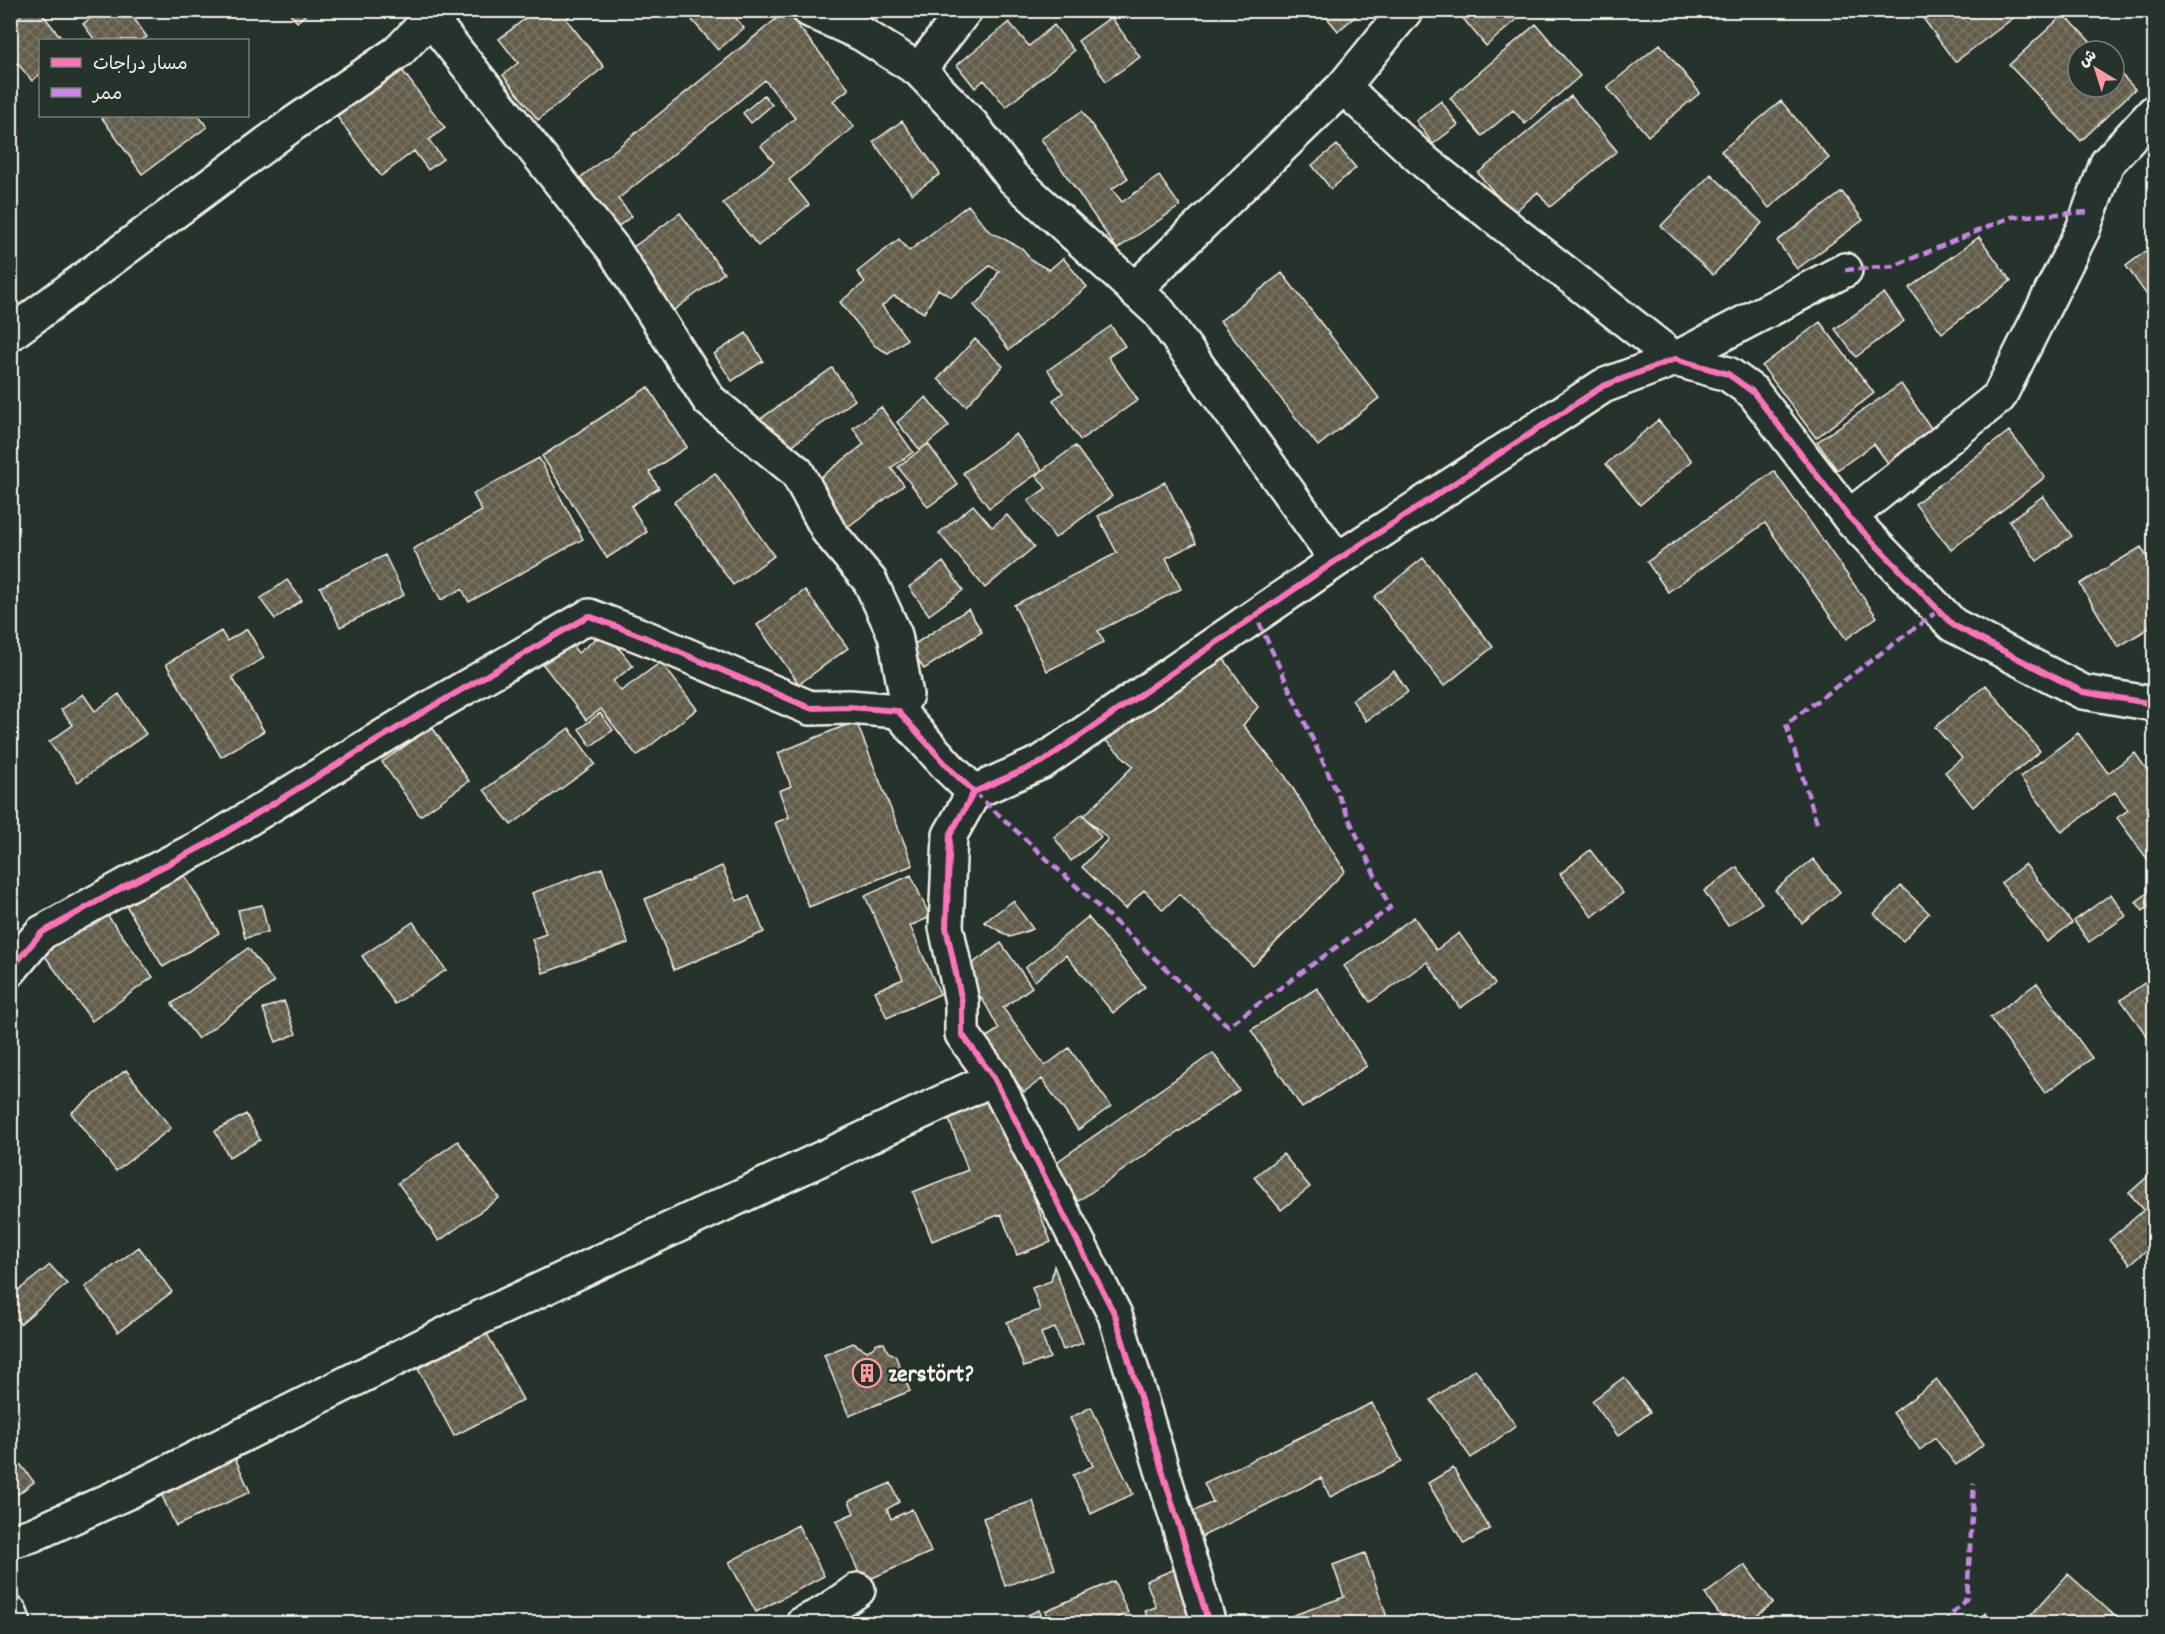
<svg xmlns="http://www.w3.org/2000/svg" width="2165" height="1634" viewBox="0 0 2165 1634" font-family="Dekko,'Playpen Sans Arabic',sans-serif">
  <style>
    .building { fill: url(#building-cross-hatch); stroke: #f4f1e8; stroke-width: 1.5 }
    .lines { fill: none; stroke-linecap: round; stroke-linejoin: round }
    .minor-casing { stroke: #f4f1e8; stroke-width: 38 }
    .tertiary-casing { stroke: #f4f1e8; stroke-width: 38 }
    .minor { stroke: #26332d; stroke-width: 33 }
    .tertiary { stroke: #26332d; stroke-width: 33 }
    .quiet { stroke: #c787e3; stroke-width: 4.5; stroke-dasharray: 9 4.5; stroke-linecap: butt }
    .cycleway-casing { stroke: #26332d; stroke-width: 10 }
    .cycleway { stroke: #fb73b8; stroke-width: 6 }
    .labels { text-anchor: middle; stroke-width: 4.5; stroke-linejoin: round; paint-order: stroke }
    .poi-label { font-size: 24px; font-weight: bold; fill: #f4f1e8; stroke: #26332d; text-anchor: start }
  </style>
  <defs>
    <pattern id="building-cross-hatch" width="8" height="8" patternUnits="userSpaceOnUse" patternTransform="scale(1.5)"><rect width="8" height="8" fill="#625d4b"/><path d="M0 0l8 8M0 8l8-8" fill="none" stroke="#797565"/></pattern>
  </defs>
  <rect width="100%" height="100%" fill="#26332d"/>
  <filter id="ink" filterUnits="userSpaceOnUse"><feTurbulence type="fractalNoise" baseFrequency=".0167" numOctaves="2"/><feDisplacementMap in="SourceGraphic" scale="12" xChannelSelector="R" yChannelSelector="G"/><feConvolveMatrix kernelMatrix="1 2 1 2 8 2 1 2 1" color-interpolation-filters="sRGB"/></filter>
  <g filter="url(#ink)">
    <path class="building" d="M 27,10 L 39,10 L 63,40 L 40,40 L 40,74 L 32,81 L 10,54 L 10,24 Z
      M 101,10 L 128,10 L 147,37 L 142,40 L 95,40 L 83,24 Z
      M 287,10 L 311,10 L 297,22 Z
      M 536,10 L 577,10 L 566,19 L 604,67 L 538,120 L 503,75 L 518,63 L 499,39 Z
      M 704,10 L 729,10 L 744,28 L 718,50 L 692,20 Z
      M 1326,10 L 1363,10 L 1338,31 L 1323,13 Z
      M 1456,10 L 1528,10 L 1486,46 Z
      M 1917,10 L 2024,10 L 1955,62 Z
      M 786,11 L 849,89 L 833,101 L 854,127 L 789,180 L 809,205 L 758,246 L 723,203 L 774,162 L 761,146 L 795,118 L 765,80 L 618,199 L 632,216 L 608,234 L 569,187 Z
      M 2064,14 L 2099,51 L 2078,51 L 2078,87 L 2114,87 L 2114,67 L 2135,89 L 2081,141 L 2009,65 Z
      M 1111,17 L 1140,57 L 1106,81 L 1078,41 Z
      M 1009,22 L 1029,46 L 1054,25 L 1074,51 L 1006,107 L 984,80 L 975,88 L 957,65 Z
      M 1536,24 L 1580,76 L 1525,124 L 1513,110 L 1482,136 L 1450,98 Z
      M 1660,44 L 1700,93 L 1648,136 L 1607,87 Z
      M 399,66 L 445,128 L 429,140 L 443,159 L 428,170 L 414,151 L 381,176 L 335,114 Z
      M 764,95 L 772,105 L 751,123 L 743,113 Z
      M 1571,96 L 1617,151 L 1550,207 L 1538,192 L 1512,214 L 1478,173 Z
      M 1441,101 L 1458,125 L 1433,144 L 1416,121 Z
      M 1781,101 L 1829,158 L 1769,208 L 1721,151 Z
      M 1082,111 L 1128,178 L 1112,189 L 1122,202 L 1159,176 L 1180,206 L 1117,249 L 1041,139 Z
      M 106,116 L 199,116 L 207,127 L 142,174 L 102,118 Z
      M 902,121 L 940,174 L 912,194 L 873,142 Z
      M 1337,145 L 1356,168 L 1331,189 L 1312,165 Z
      M 1711,174 L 1762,223 L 1713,275 L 1661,226 Z
      M 1842,192 L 1863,220 L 1797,269 L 1777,241 Z
      M 968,205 L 989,231 L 1023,249 L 1031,260 L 1049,270 L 1063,258 L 1087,287 L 1009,350 L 974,305 L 983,298 L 999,271 L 990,266 L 951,297 L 938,289 L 924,313 L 894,296 L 882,306 L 907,339 L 888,353 L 875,346 L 840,302 L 865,282 L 857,272 L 899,239 L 909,251 Z
      M 680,213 L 724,273 L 662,319 L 617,259 Z
      M 1979,237 L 2011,281 L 1942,333 L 1909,288 Z
      M 2154,245 L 2154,305 L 2126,266 Z
      M 1282,273 L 1379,398 L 1318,446 L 1220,321 Z
      M 1884,293 L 1904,321 L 1856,357 L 1835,329 Z
      M 1820,322 L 1874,393 L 1816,438 L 1762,366 Z
      M 1111,326 L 1125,346 L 1108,357 L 1138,400 L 1080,440 L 1053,400 L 1063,393 L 1048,370 Z
      M 746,333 L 763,361 L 732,381 L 714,354 Z
      M 975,339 L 1003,366 L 966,406 L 938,379 Z
      M 832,368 L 855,400 L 773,459 L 749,427 Z
      M 1901,384 L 1935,434 L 1890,466 L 1874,444 L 1837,470 L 1817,442 Z
      M 648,387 L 687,447 L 649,472 L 659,488 L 631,506 L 647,532 L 607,558 L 542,456 Z
      M 926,397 L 949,426 L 920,450 L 897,422 Z
      M 881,407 L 913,452 L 891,468 L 904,485 L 838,534 L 804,490 L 864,444 L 853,428 Z
      M 1658,420 L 1692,461 L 1640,505 L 1606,464 Z
      M 2009,431 L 2045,477 L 1951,550 L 1915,504 Z
      M 1016,434 L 1042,470 L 989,508 L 963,473 Z
      M 928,444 L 958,485 L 928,507 L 898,467 Z
      M 1075,446 L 1112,496 L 1055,538 L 1028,501 L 1046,488 L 1036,475 Z
      M 539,458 L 583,539 L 469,602 L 462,589 L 441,600 L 413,549 L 482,511 L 473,494 Z
      M 1774,471 L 1877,617 L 1846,639 L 1765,523 L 1668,592 L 1647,562 Z
      M 715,473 L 774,556 L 733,585 L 674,502 Z
      M 1165,482 L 1196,543 L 1166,558 L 1181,589 L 1098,631 L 1104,642 L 1047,671 L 1014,605 L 1117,553 L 1098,516 Z
      M 2043,496 L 2072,536 L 2037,561 L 2009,521 Z
      M 973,505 L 992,527 L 1007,515 L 1034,547 L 985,588 L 939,533 Z
      M 2141,547 L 2154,569 L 2154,625 L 2118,647 L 2080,584 Z
      M 385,555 L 404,595 L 340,627 L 320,587 Z
      M 1423,558 L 1493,647 L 1444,686 L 1374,597 Z
      M 943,562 L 963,590 L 929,615 L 909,587 Z
      M 287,580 L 302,600 L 275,619 L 260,599 Z
      M 805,590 L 848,648 L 799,684 L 757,625 Z
      M 968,609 L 982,632 L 924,669 L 910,647 Z
      M 247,629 L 264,658 L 232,677 L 264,731 L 221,757 L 166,664 L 221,631 L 227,641 Z
      M 605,631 L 633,666 L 613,681 L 621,691 L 661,662 L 697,709 L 637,756 L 601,709 L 586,720 L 541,662 L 569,641 L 578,653 Z
      M 1221,655 L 1258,707 L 1243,725 L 1285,776 L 1345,871 L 1253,966 L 1179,894 L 1163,910 L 1144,890 L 1125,909 L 1082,867 L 1108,839 L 1084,816 L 1133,766 L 1104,739 Z
      M 1394,671 L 1408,692 L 1366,721 L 1352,700 Z
      M 1986,685 L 2040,751 L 1973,807 L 1945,772 L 1962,758 L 1935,727 Z
      M 83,694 L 95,711 L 119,694 L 146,734 L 78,782 L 49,742 L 73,725 L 61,710 Z
      M 600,713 L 613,730 L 591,746 L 579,729 Z
      M 856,721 L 913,865 L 809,907 L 775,823 L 789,817 L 779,791 L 791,786 L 778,753 Z
      M 432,727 L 469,781 L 420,816 L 382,762 Z
      M 569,728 L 595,764 L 511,825 L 484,790 Z
      M 2078,733 L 2108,773 L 2135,753 L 2154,780 L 2154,868 L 2117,818 L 2128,810 L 2115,792 L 2062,832 L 2020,777 Z
      M 1083,814 L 1101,837 L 1071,861 L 1054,837 Z
      M 1590,850 L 1623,893 L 1592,917 L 1560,874 Z
      M 1813,859 L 1840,892 L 1802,923 L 1775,890 Z
      M 2025,864 L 2072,923 L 2047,942 L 2001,883 Z
      M 722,866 L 737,901 L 749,896 L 764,932 L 674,970 L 645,899 Z
      M 1737,867 L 1762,903 L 1728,926 L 1704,891 Z
      M 180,868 L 219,933 L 163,967 L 124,902 Z
      M 602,868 L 628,943 L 543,973 L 532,939 L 546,934 L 532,893 Z
      M 911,875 L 930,917 L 910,926 L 940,994 L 887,1018 L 875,991 L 903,979 L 865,896 Z
      M 1901,886 L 1929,913 L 1903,941 L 1874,914 Z
      M 2154,888 L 2154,902 L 2143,911 L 2136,902 Z
      M 2111,894 L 2126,916 L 2089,942 L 2074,921 Z
      M 1013,901 L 1033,929 L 1010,937 L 984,922 Z
      M 99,904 L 153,977 L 92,1021 L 39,948 Z
      M 262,905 L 268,932 L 245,938 L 238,910 Z
      M 1088,917 L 1145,987 L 1113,1013 L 1066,955 L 1035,981 L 1025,968 Z
      M 1414,917 L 1436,950 L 1459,933 L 1495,984 L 1460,1008 L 1427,962 L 1370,1002 L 1344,966 Z
      M 413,922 L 446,970 L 395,1004 L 362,956 Z
      M 1001,943 L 1032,987 L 1003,1008 L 1045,1066 L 1069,1048 L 1111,1106 L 1078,1130 L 1042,1079 L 1024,1092 L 985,1038 L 999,1029 L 986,1005 L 962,971 Z
      M 248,948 L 274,982 L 198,1039 L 172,1004 Z
      M 2154,976 L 2154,1046 L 2121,1000 Z
      M 2037,983 L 2092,1058 L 2045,1093 L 1990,1018 Z
      M 1317,988 L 1367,1066 L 1302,1108 L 1251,1030 Z
      M 284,1001 L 296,1034 L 276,1042 L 263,1009 Z
      M 1213,1053 L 1239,1090 L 1077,1202 L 1051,1166 Z
      M 126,1070 L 171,1128 L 116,1171 L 71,1113 Z
      M 995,1096 L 1051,1242 L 1017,1255 L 1001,1214 L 932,1241 L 913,1192 L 968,1170 L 947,1114 Z
      M 246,1114 L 260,1140 L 229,1157 L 215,1131 Z
      M 458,1141 L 499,1198 L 439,1241 L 398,1183 Z
      M 1283,1154 L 1310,1187 L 1281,1210 L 1254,1177 Z
      M 2154,1171 L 2154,1244 L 2130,1264 L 2109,1240 L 2144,1210 L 2129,1193 Z
      M 139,1247 L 172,1292 L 118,1332 L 85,1287 Z
      M 50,1265 L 67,1284 L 20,1324 L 10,1312 L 10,1297 Z
      M 1054,1266 L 1083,1343 L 1063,1350 L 1055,1328 L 1041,1333 L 1050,1358 L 1024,1367 L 1007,1322 L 1040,1310 L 1032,1288 L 1051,1281 Z
      M 485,1330 L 523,1400 L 454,1436 L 417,1367 Z
      M 853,1343 L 867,1351 L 873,1348 L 877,1343 L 884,1343 L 888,1352 L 895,1355 L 910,1391 L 849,1416 L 824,1355 Z
      M 1475,1369 L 1516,1426 L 1471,1458 L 1431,1400 Z
      M 1624,1377 L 1650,1412 L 1618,1436 L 1592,1401 Z
      M 1937,1380 L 1984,1444 L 1956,1465 L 1935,1438 L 1920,1450 L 1893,1413 Z
      M 1372,1403 L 1402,1462 L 1330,1497 L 1321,1478 L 1201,1537 L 1190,1513 L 1213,1502 L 1204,1483 Z
      M 1091,1407 L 1133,1494 L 1091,1514 L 1073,1475 L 1093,1466 L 1070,1418 Z
      M 10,1451 L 34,1482 L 10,1500 Z
      M 232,1451 L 250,1492 L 176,1526 L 157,1485 Z
      M 1453,1468 L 1490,1529 L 1464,1544 L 1428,1483 Z
      M 891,1483 L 899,1502 L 887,1509 L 891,1519 L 912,1509 L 931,1552 L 863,1582 L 836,1521 L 854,1513 L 849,1501 Z
      M 1033,1501 L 1055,1569 L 1005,1586 L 983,1518 Z
      M 798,1525 L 824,1576 L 756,1612 L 729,1562 Z
      M 1365,1553 L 1388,1620 L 1379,1624 L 1269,1624 L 1344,1597 L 1333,1565 Z
      M 1745,1565 L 1773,1603 L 1745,1624 L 1726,1624 L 1705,1594 Z
      M 1175,1569 L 1196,1624 L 1150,1624 L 1145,1611 L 1156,1607 L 1146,1581 Z
      M 2068,1574 L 2124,1624 L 2023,1624 Z
      M 1114,1581 L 1128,1613 L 1104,1624 L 1050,1624 L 1045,1611 Z
      M 1039,1610 L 1045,1624 L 1007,1624 Z
      M 1985,1613 L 1994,1624 L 1974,1624 Z"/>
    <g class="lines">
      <g class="minor-casing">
        <path id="minor" d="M 1406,10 L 1343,87 L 1426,163 L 1675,359 L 1845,270
          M 430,18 L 614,250 L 709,400 L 797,472 L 829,532 L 870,581 L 895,635 L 906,695 L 898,711
          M 919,70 L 965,10
          M 1134,290 L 1343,87
          M 10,334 L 293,124 L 398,52 L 438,10
          M 1849,517 L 1999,397 L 2083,229 L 2107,163 L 2154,112
          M 10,970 L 41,933 L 125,886 L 205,845 L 430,708 L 589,616 L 644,637 L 810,708 L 849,707 L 898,711 L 950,769 L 974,792
          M 10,1541 L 32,1535 L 128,1492 L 458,1328 L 994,1078
          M 10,1613 L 14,1624
          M 802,1624 L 824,1613 L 858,1590"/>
      </g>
      <g class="tertiary-casing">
        <path id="tertiary" d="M 809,10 L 862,34 L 919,70 L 972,125 L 1013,178 L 1159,312 L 1337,560
          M 1209,1624 L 1115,1315 L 994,1078 L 962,1034 L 962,1002 L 946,927 L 950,835 L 974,792 L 1042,762 L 1337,560 L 1603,386 L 1675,359 L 1728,374 L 1753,392 L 1849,517 L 1953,625 L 2083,692 L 2154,704"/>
      </g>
      <use href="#minor" class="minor"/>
      <use href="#tertiary" class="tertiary"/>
      <path class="quiet" d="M 810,11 L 810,10
        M 1845,270 L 1894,266 L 2011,217 L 2089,212
        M 974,792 L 1228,1026 L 1390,908 L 1256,616
        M 1817,823 L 1786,724 L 1939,610
        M 1943,1624 L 1967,1598 L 1974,1483"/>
      <g class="cycleway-casing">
        <path id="cycleway" d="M 10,970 L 41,933 L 125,886 L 205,845 L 430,708 L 589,616 L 644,637 L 810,708 L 849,707 L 898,711 L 950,769 L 974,792
          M 1209,1624 L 1115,1315 L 994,1078 L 962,1034 L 962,1002 L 946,927 L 950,835 L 974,792 L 1042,762 L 1337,560 L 1603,386 L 1675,359 L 1728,374 L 1753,392 L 1849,517 L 1953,625 L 2083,692 L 2154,704"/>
      </g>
      <use href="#cycleway" class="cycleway"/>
    </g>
  </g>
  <defs>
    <g id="building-ring" transform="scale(1.5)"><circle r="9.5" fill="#26332d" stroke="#ff9aa2" stroke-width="1.5"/><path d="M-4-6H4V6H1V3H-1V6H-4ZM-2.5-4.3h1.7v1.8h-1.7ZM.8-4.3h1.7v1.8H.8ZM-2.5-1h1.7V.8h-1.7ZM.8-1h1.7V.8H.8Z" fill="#ff9aa2"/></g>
  </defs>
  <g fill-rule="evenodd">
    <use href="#building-ring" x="867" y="1373"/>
  </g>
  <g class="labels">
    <g class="poi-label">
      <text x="888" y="1381">zerstört?</text>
    </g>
  </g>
  <rect width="2165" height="1634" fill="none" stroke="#26332d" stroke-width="36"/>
  <rect x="18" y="18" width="2129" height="1598" fill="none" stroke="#f4f1e8" stroke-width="2" filter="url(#ink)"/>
  <rect x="39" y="39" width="210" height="78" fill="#26332d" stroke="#787f78" stroke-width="1.5"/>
  <rect x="51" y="58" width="30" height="9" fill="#fb73b8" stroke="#787f78" stroke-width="1.5"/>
  <text x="93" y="69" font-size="18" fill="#f4f1e8">مسار دراجات</text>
  <rect x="51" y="88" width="30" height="9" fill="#c787e3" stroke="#787f78" stroke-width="1.5"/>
  <text x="93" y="99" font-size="18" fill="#f4f1e8">ممر</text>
  <g transform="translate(2096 69) rotate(322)"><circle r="28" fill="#26332d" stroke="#787f78" stroke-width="1.5"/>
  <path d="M0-4.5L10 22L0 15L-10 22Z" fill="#ff9aa2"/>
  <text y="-9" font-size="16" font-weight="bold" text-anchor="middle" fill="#f4f1e8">ش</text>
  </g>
</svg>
